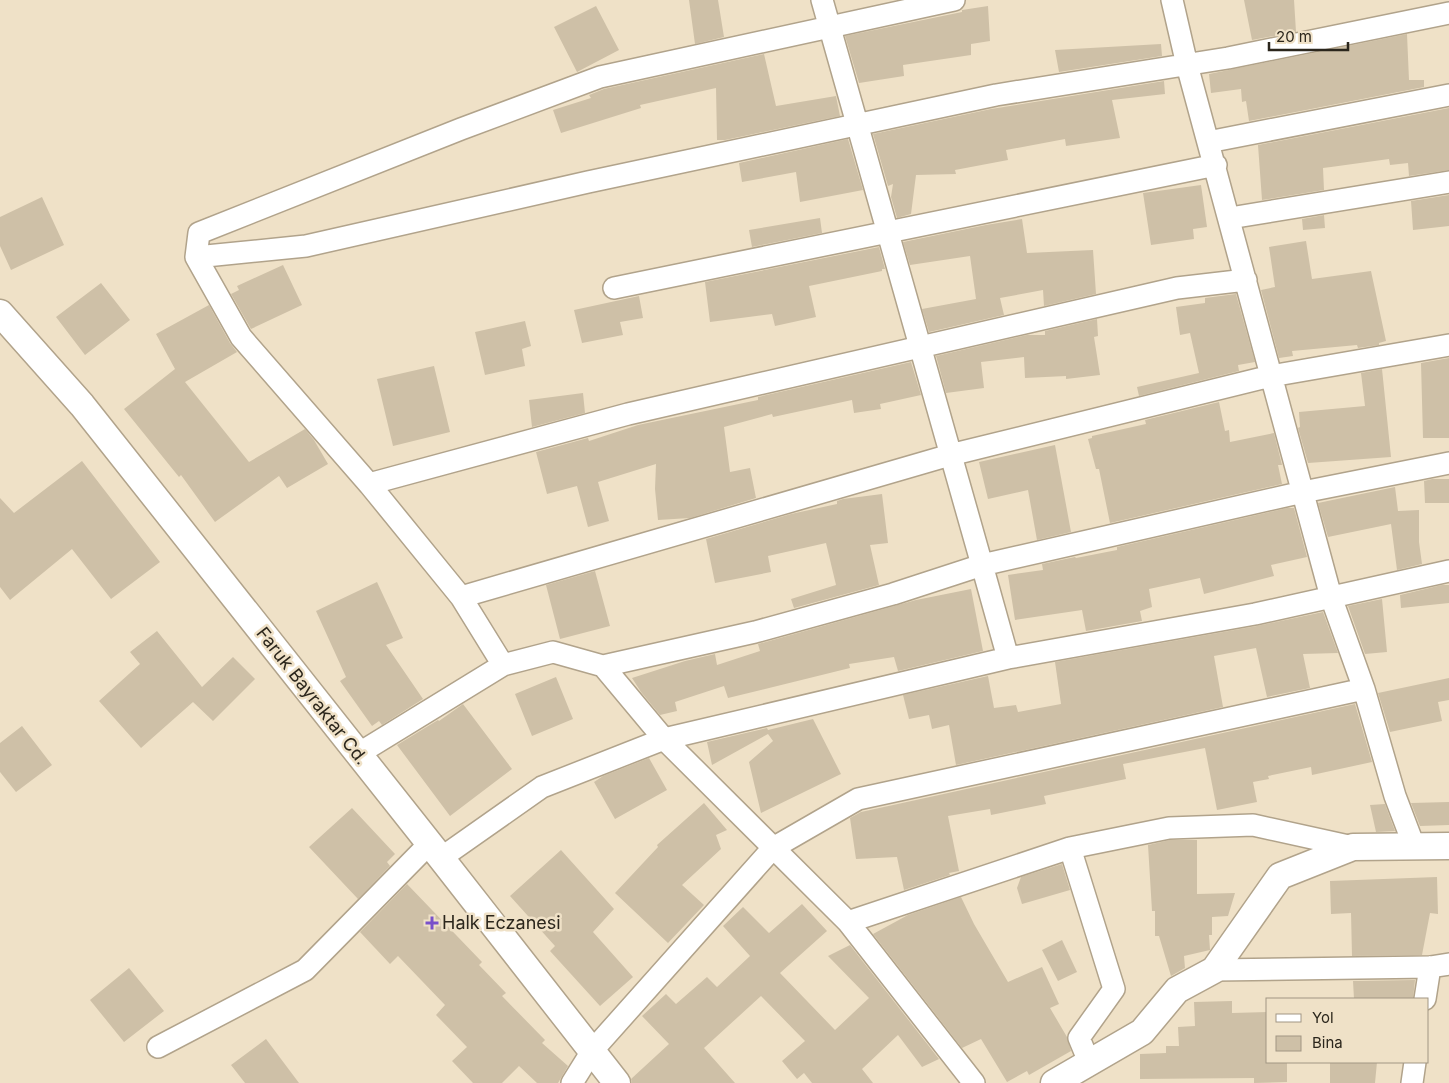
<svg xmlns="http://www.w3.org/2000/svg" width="1449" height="1083" viewBox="0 0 1449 1083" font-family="Inter,sans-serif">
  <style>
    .building { fill: #cec0a7 }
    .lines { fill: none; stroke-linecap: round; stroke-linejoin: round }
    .minor-casing { stroke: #b1a38b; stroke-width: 24 }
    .tertiary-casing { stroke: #b1a38b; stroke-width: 29 }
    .minor { stroke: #fff; stroke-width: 21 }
    .tertiary { stroke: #fff; stroke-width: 26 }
    .poi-dot { fill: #7951ca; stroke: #efe1c7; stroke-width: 2 }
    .labels { text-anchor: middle; stroke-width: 5; stroke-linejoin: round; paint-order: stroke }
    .street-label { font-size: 18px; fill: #2b261c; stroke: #efe1c7 }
    .poi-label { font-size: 18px; fill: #2b261c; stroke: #efe1c7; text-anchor: start }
  </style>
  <rect width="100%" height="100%" fill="#efe1c7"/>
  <path class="building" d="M 689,0 L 718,0 L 724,37 L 695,44 Z
    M 1244,0 L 1294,0 L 1296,32 L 1252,40 Z
    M 596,6 L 619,50 L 577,72 L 554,27 Z
    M 988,6 L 990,41 L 971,44 L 971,55 L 903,65 L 904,76 L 859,83 L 845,36 L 962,12 L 962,10 Z
    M 1407,34 L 1409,80 L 1424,80 L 1424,87 L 1249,121 L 1246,101 L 1242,102 L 1241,89 L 1211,93 L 1209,74 Z
    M 1161,44 L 1162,56 L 1059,72 L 1055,50 Z
    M 764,54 L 776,106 L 836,96 L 840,116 L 725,140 L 717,140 L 716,88 L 640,105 L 641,108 L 561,133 L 553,110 L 591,98 L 589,95 L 604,89 Z
    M 1164,81 L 1165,94 L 1112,100 L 1120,138 L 1066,146 L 1065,139 L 1006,150 L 1008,160 L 955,170 L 956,174 L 916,175 L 911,214 L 897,218 L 891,197 L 893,184 L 888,186 L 873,134 L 991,109 Z
    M 1449,108 L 1449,170 L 1409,176 L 1408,163 L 1390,165 L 1389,159 L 1331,167 L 1323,168 L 1324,190 L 1262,200 L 1258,145 Z
    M 848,139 L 863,190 L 800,202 L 796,172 L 742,182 L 739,163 Z
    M 1201,185 L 1207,227 L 1193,229 L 1194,239 L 1151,245 L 1143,193 Z
    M 1449,195 L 1449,226 L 1413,230 L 1411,201 Z
    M 42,197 L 64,245 L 11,270 L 0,246 L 0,217 Z
    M 1324,215 L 1325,228 L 1303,230 L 1302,219 Z
    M 820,218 L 822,233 L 752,247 L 749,230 Z
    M 1022,219 L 1027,253 L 1093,250 L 1096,294 L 1044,306 L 1043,290 L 1000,298 L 1004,315 L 929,332 L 922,309 L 976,299 L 970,256 L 910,265 L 903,242 L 986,225 Z
    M 1306,241 L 1312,279 L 1371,271 L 1386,341 L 1379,343 L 1379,345 L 1358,348 L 1357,345 L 1292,351 L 1293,356 L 1279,358 L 1261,290 L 1275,287 L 1269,247 Z
    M 879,247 L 885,269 L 882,269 L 882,271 L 809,286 L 816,317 L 775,326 L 772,314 L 710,322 L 705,282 Z
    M 283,265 L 302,305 L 251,329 L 231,294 L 239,290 L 237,286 Z
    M 101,283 L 130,320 L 85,355 L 56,317 Z
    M 1236,294 L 1255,362 L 1238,365 L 1239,371 L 1139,396 L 1137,387 L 1199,373 L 1190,333 L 1180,335 L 1176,307 L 1205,303 L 1205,298 Z
    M 639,296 L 643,318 L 620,322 L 623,335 L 582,343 L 574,310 Z
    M 209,305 L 230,343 L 237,352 L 185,382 L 249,462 L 305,429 L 314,440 L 328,464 L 287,488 L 279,476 L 215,522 L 181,475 L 179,477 L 124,409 L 175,369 L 156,334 Z
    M 1097,319 L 1098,336 L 1094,337 L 1100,375 L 1066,379 L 1066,376 L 1025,378 L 1024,357 L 981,362 L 984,388 L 946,393 L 936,356 L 1027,335 L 1045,335 L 1045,331 Z
    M 525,321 L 531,346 L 522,349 L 525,366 L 485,375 L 475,332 Z
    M 1449,358 L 1449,438 L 1423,438 L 1421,363 Z
    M 911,362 L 921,395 L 880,404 L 881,409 L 854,413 L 852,400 L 773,417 L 772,414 L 724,427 L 730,472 L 750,468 L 756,498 L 690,518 L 658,520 L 655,489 L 656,464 L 598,482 L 609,521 L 588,527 L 577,486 L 547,494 L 536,452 L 588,438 L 589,441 L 638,425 L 758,400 L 758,397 Z
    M 434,366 L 450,432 L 393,446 L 377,379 Z
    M 1382,369 L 1391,457 L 1308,463 L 1298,428 L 1300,427 L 1299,412 L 1365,406 L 1361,373 Z
    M 583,393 L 585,413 L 532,427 L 529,400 Z
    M 1219,402 L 1225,431 L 1229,430 L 1230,442 L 1274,433 L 1282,465 L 1278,465 L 1282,484 L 1110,523 L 1099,469 L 1096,469 L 1088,439 L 1092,438 L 1092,436 L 1146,424 L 1145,420 Z
    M 1055,445 L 1071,532 L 1037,540 L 1028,490 L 988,499 L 979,462 Z
    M 82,461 L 160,562 L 111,599 L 72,549 L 10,600 L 0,587 L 0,498 L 14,513 Z
    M 1432,479 L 1449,479 L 1449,503 L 1425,503 L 1424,481 Z
    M 1395,487 L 1398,511 L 1419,510 L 1419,542 L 1422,564 L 1397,570 L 1391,524 L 1328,537 L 1318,503 Z
    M 882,494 L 888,543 L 870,545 L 879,585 L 794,608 L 791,599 L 836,585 L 826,543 L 768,556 L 771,572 L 715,583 L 706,539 L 791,514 L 837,504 L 837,501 L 843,499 Z
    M 1287,508 L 1294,508 L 1307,557 L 1271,565 L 1274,576 L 1204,594 L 1200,578 L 1149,589 L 1152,607 L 1140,611 L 1142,621 L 1086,631 L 1082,610 L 1015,620 L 1008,575 L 1043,570 L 1042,564 L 1075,557 L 1076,558 L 1117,550 L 1117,547 Z
    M 595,571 L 610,626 L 560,639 L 546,585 Z
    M 377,582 L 403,638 L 386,645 L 423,699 L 382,725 L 379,721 L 372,726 L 340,681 L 346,677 L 316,611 Z
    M 1442,585 L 1449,585 L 1449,603 L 1401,608 L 1400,595 Z
    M 971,589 L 983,651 L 898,671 L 894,657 L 849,664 L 850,668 L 728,698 L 724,686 L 675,702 L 677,711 L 660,715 L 641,692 L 632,678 L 685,661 L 715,654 L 717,665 L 760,651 L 758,644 L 916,600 Z
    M 1382,599 L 1387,652 L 1365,654 L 1348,606 Z
    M 1323,612 L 1338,653 L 1303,654 L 1310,688 L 1267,697 L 1256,648 L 1214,656 L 1223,707 L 956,765 L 949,725 L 932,729 L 929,715 L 909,719 L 903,695 L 988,676 L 994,708 L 1016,705 L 1018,712 L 1061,704 L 1055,662 L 1257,626 Z
    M 157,631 L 202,687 L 233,657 L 255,679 L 213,721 L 193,702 L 141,748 L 99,701 L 140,664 L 130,652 Z
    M 556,677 L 573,719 L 532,736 L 515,694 Z
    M 1449,678 L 1449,700 L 1438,702 L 1442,721 L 1390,732 L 1378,693 Z
    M 463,704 L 512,769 L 450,816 L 397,745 L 438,720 L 439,721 Z
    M 1355,704 L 1372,762 L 1312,775 L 1311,767 L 1268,776 L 1269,779 L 1253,782 L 1257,802 L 1217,810 L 1205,748 L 1123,764 L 1126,779 L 1044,796 L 1046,804 L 991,815 L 990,809 L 948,816 L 959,871 L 949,873 L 950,875 L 904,890 L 897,857 L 856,859 L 850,818 L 861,812 Z
    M 813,719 L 841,774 L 761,813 L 749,762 L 773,741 L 768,734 L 712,765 L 707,742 L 767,728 L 768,730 Z
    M 22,726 L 52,765 L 16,792 L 0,772 L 0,743 Z
    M 649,758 L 667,790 L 615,819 L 594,782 L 603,776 Z
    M 1449,802 L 1449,825 L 1420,826 L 1411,803 Z
    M 704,803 L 727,830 L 716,835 L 721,849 L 682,885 L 704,905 L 668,943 L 615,893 L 658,847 L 657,845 Z
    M 1385,804 L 1395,831 L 1376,832 L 1370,805 Z
    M 352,808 L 395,854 L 387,862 L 390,866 L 358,899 L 309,847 Z
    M 1170,840 L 1197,840 L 1197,894 L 1235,893 L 1228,916 L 1212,917 L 1212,935 L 1209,935 L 1210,950 L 1184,956 L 1185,968 L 1171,976 L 1159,936 L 1155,936 L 1155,911 L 1152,911 L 1148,845 Z
    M 561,850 L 614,909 L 593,932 L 633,977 L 600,1006 L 550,951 L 555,946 L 510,896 Z
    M 1062,864 L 1070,890 L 1022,904 L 1017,888 L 1021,877 Z
    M 1437,877 L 1438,914 L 1430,913 L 1422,955 L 1352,956 L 1351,913 L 1331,914 L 1330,881 Z
    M 407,884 L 482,962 L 479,965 L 506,993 L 502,996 L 545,1040 L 542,1043 L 568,1066 L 558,1083 L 537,1083 L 519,1066 L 502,1083 L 473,1083 L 452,1061 L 467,1047 L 436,1015 L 445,1005 L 398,956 L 390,964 L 360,932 Z
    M 961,897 L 974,924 L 1008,982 L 1042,967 L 1059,1004 L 1050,1008 L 1067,1037 L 1071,1051 L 1029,1075 L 1027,1071 L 1007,1082 L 981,1039 L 962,1048 L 873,934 L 908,915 Z
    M 802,904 L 827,931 L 780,973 L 835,1030 L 869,998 L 828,956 L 850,945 L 939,1059 L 922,1067 L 898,1035 L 862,1069 L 873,1083 L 812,1083 L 804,1073 L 797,1079 L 782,1061 L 805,1041 L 761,996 L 704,1048 L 735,1083 L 632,1083 L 631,1079 L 669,1044 L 642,1016 L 666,994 L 676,1004 L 707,977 L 717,987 L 750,956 L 723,926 L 743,907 L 769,933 Z
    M 1062,940 L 1077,972 L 1058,981 L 1042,950 Z
    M 129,968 L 164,1011 L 124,1042 L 90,1000 Z
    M 1415,980 L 1413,999 L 1354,999 L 1353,981 Z
    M 1232,1001 L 1232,1013 L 1268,1012 L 1268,1062 L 1287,1062 L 1287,1082 L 1254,1083 L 1254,1078 L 1140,1079 L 1140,1054 L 1166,1053 L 1166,1046 L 1179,1046 L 1178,1027 L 1195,1026 L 1194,1002 Z
    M 266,1039 L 299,1083 L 245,1083 L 231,1065 Z
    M 1330,1062 L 1377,1062 L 1375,1083 L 1330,1083 Z"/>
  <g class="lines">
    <g class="minor-casing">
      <path id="minor" d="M 822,0 L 982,565 L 1303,492 L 1449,463
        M 1172,0 L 1187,65 L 1331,597 L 1364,689 L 1395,796 L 1414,846
        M 1208,142 L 1449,95
        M 1230,218 L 1449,182
        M 196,257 L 306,246 L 588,182 L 996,95 L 1228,58 L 1449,13
        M 614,288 L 1216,165
        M 369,484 L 628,414 L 1177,288 L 1246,280
        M 461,597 L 950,455 L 1271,376 L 1449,345
        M 503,665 L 553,652 L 603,666 L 664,739 L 848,922 L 974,1083
        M 603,666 L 755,632 L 893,594 L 982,565 L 1008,658
        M 358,754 L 503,665 L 461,597 L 369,484 L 241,337 L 196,257 L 199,233 L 461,129 L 600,77 L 954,0
        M 1070,848 L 1114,989 L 1079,1038 L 1089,1062
        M 441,858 L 542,787 L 664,739 L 1008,658 L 1255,614 L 1449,571
        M 848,922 L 1070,848 L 1169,828 L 1253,825 L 1353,847
        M 1214,970 L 1430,967 L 1449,964
        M 1425,999 L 1430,967
        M 158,1047 L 305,970 L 430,843
        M 572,1083 L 592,1051 L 773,848 L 858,799 L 1364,689
        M 1412,1083 L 1415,1062"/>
    </g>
    <g class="tertiary-casing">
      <path id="tertiary" d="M 0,313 L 82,405 L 441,858 L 617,1083
        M 1054,1083 L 1142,1032 L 1177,990 L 1214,970 L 1280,876 L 1353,847 L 1449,846"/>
    </g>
    <use href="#minor" class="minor"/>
    <use href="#tertiary" class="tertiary"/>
  </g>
  <path class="poi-dot" d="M429.5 915.5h5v5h5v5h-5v5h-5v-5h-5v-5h5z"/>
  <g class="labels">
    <g class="street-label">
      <text transform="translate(312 696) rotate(52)" y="6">Faruk Bayraktar Cd.</text>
    </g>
    <g class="poi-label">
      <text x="442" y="929">Halk Eczanesi</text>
    </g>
  </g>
  <rect x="1266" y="998" width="162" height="65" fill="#efe1c7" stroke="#a19683"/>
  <rect x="1276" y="1014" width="25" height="8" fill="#ffffff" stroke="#a19683"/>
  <text x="1312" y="1023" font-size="15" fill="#2b261c">Yol</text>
  <rect x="1276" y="1036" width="25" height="15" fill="#cec0a7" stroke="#a19683"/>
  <text x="1312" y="1048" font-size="15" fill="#2b261c">Bina</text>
  <path d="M1269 42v8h79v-8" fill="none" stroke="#2b261c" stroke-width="2.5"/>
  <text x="1276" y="42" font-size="15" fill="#2b261c" stroke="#efe1c7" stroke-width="4" paint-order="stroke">20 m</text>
</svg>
